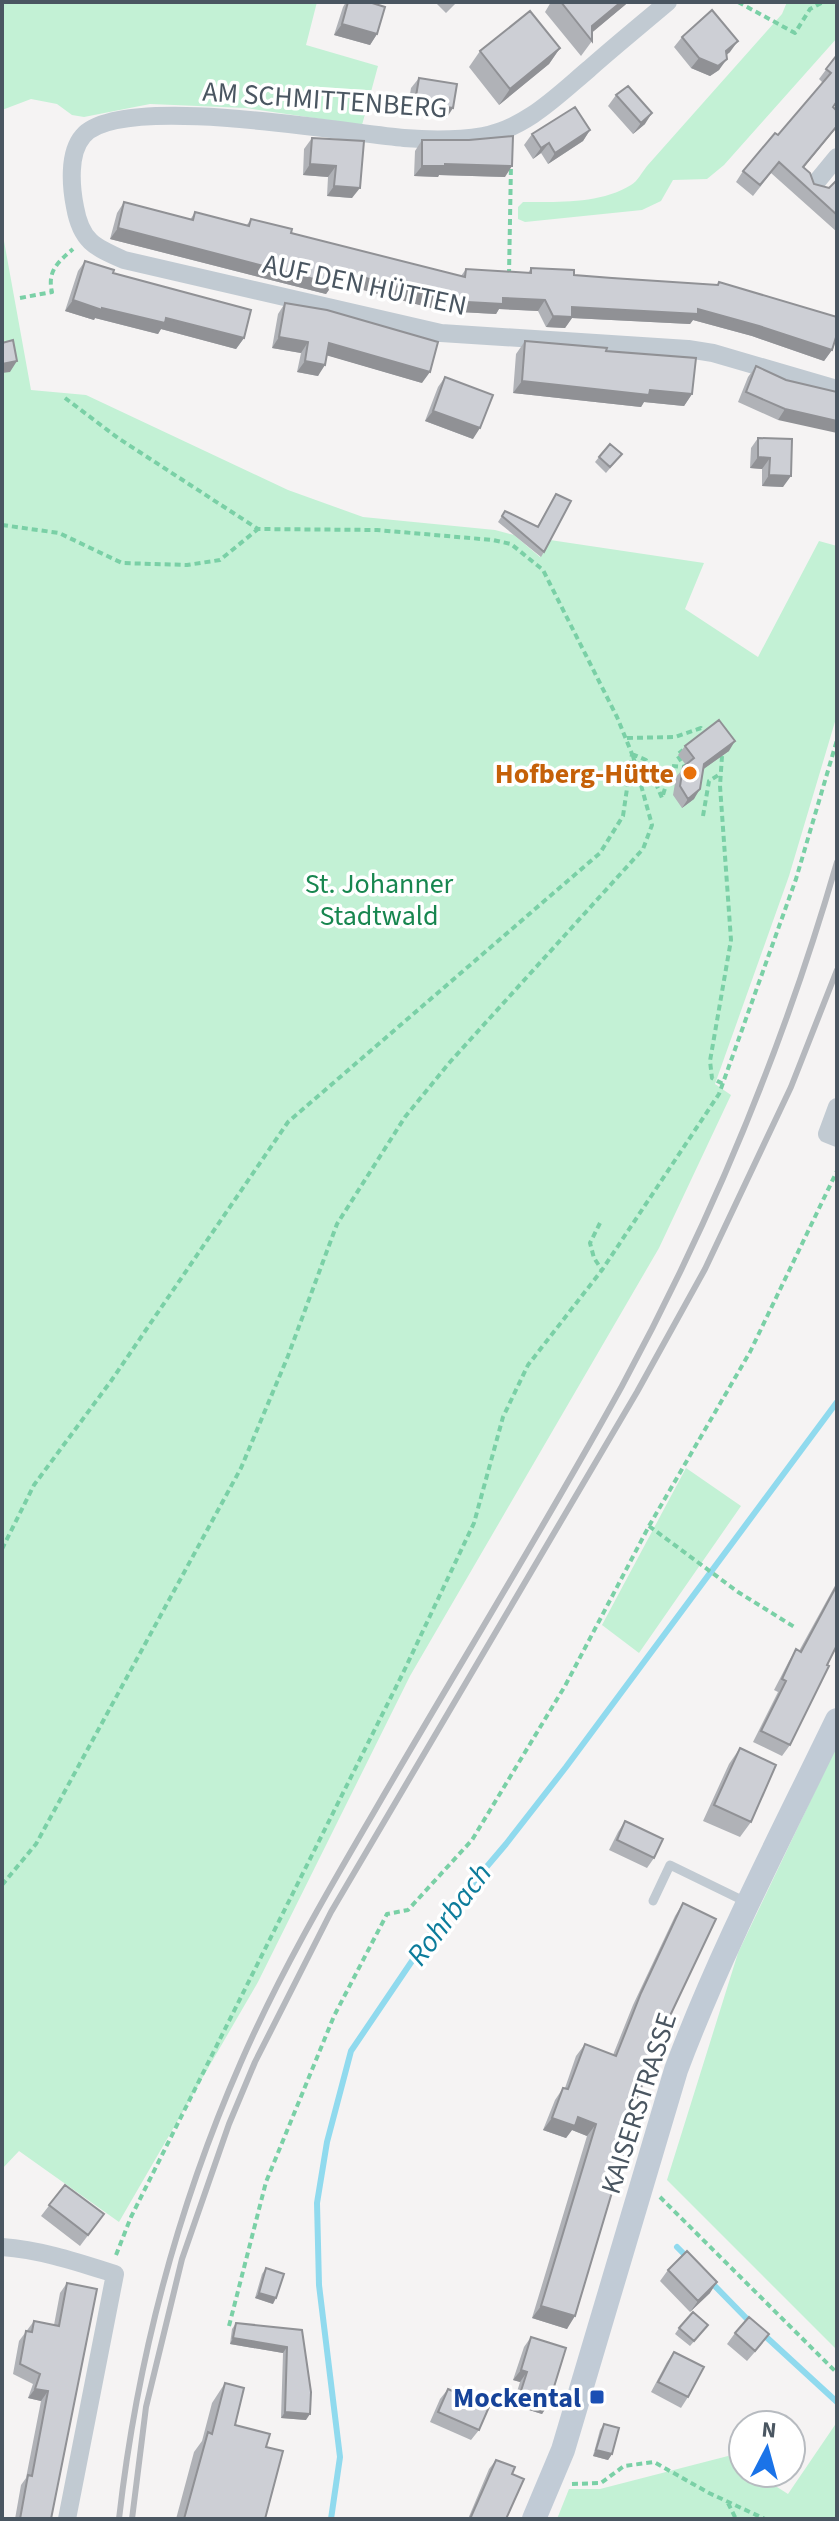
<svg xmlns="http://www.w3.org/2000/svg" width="839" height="2521" viewBox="0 0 839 2521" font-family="'Source Sans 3',sans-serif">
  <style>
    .green { fill: #c3f1d5 }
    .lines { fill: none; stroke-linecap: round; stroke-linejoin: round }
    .stream { stroke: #90daee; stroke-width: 6 }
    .path { stroke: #7ad0a6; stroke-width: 4; stroke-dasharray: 6 4; stroke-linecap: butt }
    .lane { stroke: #c1cad2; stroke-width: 9 }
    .street { stroke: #c1cad2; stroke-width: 18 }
    .secondary { stroke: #c1cbd6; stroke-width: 24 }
    .rail { stroke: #b5b8bd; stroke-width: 6 }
    .wall { fill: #b0b2b7 }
    .shaded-wall { fill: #909195 }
    .building { fill: #cdcfd5; stroke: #909195; stroke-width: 2 }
    .food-dot { fill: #e8710a; stroke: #fff; stroke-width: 3 }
    .transit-dot { fill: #1a4fb4; stroke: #fff; stroke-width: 3 }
    .labels { text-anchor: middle; stroke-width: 7; stroke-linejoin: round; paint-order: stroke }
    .street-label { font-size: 28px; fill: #4a5661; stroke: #fff }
    .food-label { font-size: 28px; font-weight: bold; fill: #c56008; stroke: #fff; text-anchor: end }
    .park-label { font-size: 28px; fill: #17864f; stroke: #fff }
    .transit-label { font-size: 28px; font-weight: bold; fill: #164399; stroke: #fff; text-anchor: end }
    .water-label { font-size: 30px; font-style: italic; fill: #0c7c9b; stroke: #fff }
  </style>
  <rect width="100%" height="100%" fill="#f5f3f3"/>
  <path class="green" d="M 2,2 L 317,2 L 306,45 L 378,66 L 362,125 L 246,108 L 150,104 L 84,117 L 72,115 L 57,104 L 31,99 L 2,110 Z
    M 787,2 L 837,2 L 837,38 L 724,165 L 707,179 L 673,180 L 661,201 L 642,210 L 525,222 L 518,219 L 518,207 L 523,202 C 558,202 600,204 631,185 C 638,181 642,172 647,166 L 782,14 Z
    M 2,230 L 31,390 L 86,395 L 288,490 L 363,517 L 495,530 L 514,535 L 540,557 L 550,540 L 704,563 L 685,609 L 758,657 L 819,541 L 837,546 L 837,715 L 789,876 L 715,1084 L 731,1095 L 659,1248 L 410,1676 L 258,1982 L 119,2222 L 19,2151 L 2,2169 Z
    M 686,1468 L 741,1506 L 639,1653 L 602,1625 Z
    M 837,1745 L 837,2350 L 667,2180 L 738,1953 Z
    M 837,2422 L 837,2519 L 557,2519 L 569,2489 L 600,2489 L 728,2456 L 743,2465 L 743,2473 L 755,2473 L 788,2494 Z"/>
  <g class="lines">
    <path class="stream" d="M 677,2247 L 688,2258
      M 709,2280 L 752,2324
      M 763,2334 L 837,2402
      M 331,2519 L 340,2457 L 319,2285 L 317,2203 L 327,2142 L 351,2051 L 433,1930 L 506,1844 L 566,1767 L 837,1402"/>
    <path class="path" d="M 738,2 L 795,33 L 810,9 L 823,2
      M 509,275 L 511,164
      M 20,298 L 52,292 C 47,271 58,262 73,249
      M 2,525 L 59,533 L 122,563 L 187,565 L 220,560 L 258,529
      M 627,738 L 675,737 L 701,728 L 706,734
      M 632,754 L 646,760 L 662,798 L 672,766 L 685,767 L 677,755 L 683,750
      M 722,756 L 720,786 L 731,940 L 710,1061 L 712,1078 L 723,1084
      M 703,816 L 709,781 L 720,774
      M 600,1223 L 590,1243 L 594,1258 L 602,1270
      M 649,1526 L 738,1592 L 796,1628
      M 2,1549 L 34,1485 L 111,1381 L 288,1122 L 600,853 L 623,816 L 632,754 L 617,717 L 543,570 L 511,544 L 493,540 L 377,530 L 258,529 L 118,438 L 65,398
      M 2,1885 L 36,1844 L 241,1468 L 288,1356 L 337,1224 L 405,1117 L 450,1062 L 643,849 L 652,825 L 633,756
      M 660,2197 L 837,2373
      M 116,2255 L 131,2217 L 403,1673 L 474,1523 L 503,1417 L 528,1365 L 602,1270 L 719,1094 L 796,879 L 837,740
      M 229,2326 L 266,2182 L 334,2016 L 387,1914 L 408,1910 L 472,1840 L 565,1686 L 649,1526 L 750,1352 L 837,1171
      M 572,2484 L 601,2483 L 624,2466 L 654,2462 L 709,2493 L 765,2519
      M 728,2503 L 736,2519"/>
    <path class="lane" d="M 653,1901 L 670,1865 L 746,1902"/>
    <path class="street" d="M 668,2 C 642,24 615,46 589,69 C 557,96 526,128 483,136 C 459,140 429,140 404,138 C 346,133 120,92 83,136 C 68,153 71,187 75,207 C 81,241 94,247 124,260 L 441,333 L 688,349 L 713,353 L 837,389
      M 814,185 L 837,157
      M 837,1107 L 827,1134 L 837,1138
      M 2,2247 C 42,2250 77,2262 115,2274 L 67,2519"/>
    <path class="secondary" d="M 534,2519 L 563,2450 L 676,2070 C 721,1950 781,1836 837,1720"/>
    <path class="rail" d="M 119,2519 C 137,2360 177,2208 241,2062 C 279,1975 326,1894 374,1812 C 456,1670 543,1530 622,1386 C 711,1221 785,1042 837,862
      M 132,2519 L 146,2407 L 182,2259 L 229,2124 L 255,2062 L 331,1912 L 637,1392 L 705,1269 L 791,1087 L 837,970"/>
  </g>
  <path class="wall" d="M 346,2 L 369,2 L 377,34 L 370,45 L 334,35 L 343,7 Z
    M 435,2 L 457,2 L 446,13 Z
    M 551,2 L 628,2 L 625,5 L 592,32 L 592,41 L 581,56 L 545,12 Z
    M 682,37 L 730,52 L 726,55 L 719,70 L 710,76 L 691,68 L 674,47 Z
    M 560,48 L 549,64 L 499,105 L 469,67 L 480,51 Z
    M 837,55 L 837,103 L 833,107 L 837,127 L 803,168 L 814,184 L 829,188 L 837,180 L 837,232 L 771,173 L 753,196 L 736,182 L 743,171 L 778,135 L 823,83 L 819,79 Z
    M 419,78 L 446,119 L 407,113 L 411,88 Z
    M 616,95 L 645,124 L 633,134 L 608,106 Z
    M 590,130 L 583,141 L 548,164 L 541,153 L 533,159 L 524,145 L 532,134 Z
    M 312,138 L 364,141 L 352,198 L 327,196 L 328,177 L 303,175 L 304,149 Z
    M 422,140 L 505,177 L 439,175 L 438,177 L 414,176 L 415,151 Z
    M 124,202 L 190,220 L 195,212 L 246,226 L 251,219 L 291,233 L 461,276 L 466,269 L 528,273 L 531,268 L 574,275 L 717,285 L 719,282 L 832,350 L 824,361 L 752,336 L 693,320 L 690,324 L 572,318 L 565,328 L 546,327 L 538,311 L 499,309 L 496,314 L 442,311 L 334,282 L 326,294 L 110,239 L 117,213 Z
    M 85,261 L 113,273 L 244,338 L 236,349 L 161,329 L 158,334 L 95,318 L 94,320 L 65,311 L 78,271 Z
    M 285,303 L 422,383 L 327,355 L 318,376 L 297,372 L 301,353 L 272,348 L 278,314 Z
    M 525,341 L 606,351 L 692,394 L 684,406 L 644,402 L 641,407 L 513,393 L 516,354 Z
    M 756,366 L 786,380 L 837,392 L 778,420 L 738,402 L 748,377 Z
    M 445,377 L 473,439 L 425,421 L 438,387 Z
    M 758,438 L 792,439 L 783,487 L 762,486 L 762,469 L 750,468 L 751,448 Z
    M 622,454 L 606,473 L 595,462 L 599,457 Z
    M 556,494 L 544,552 L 541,557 L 498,522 L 505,511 L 537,527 Z
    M 685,746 L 729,751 L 703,769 L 694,799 L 682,808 L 673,795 L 676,777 L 686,765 L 678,755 Z
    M 837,1582 L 837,1645 L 790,1745 L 782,1756 L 753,1742 L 778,1692 L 774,1690 L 789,1661 L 796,1649 L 799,1651 Z
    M 740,1748 L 751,1822 L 740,1837 L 703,1821 L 729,1764 Z
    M 625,1821 L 654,1858 L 647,1868 L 609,1850 L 618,1832 Z
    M 683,1903 L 668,2020 L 624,2131 L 567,2329 L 532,2318 L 587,2136 L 572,2130 L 566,2138 L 543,2130 L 555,2100 L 563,2088 L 565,2088 L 576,2056 L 585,2044 L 613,2055 L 633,2005 L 675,1916 Z
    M 65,2185 L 104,2214 L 80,2246 L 41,2216 Z
    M 266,2268 L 273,2304 L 255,2298 L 262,2274 Z
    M 668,2270 L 710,2293 L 690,2312 L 660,2281 Z
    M 67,2283 L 51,2519 L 15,2519 L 21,2485 L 26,2478 L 41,2401 L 28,2398 L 33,2384 L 13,2374 L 19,2341 L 34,2321 L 54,2325 L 60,2293 Z
    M 236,2323 L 302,2330 L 306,2420 L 281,2418 L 283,2353 L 230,2344 L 232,2329 Z
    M 679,2328 L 704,2330 L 690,2346 L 675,2334 Z
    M 735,2333 L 761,2345 L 747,2361 L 727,2344 Z
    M 531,2337 L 549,2403 L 542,2414 L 513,2405 L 520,2382 L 513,2380 L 524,2347 Z
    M 674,2352 L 688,2397 L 681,2408 L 651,2392 L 667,2362 Z
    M 225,2383 L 235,2425 L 266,2447 L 265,2519 L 176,2519 L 194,2452 L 202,2441 L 212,2403 Z
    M 448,2389 L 479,2430 L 471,2440 L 430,2422 L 440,2399 Z
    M 604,2424 L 612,2454 L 608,2460 L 593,2456 L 600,2430 Z
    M 496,2460 L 506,2519 L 468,2519 L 489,2469 Z"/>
  <path class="shaded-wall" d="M 621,2 L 628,2 L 625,5 L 588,36 L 592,26 Z
    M 342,24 L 377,34 L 370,45 L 334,35 Z
    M 738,41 L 730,52 L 718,62 L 726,51 Z
    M 560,48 L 549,64 L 499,105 L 510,89 Z
    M 699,58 L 727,59 L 719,70 L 710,76 L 691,68 Z
    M 415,102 L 453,108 L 446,119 L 407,113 Z
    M 652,113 L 645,124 L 633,134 L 641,123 Z
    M 837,126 L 837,127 L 795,178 L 803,167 Z
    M 590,130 L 583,141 L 548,164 L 555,153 Z
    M 549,143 L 541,153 L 533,159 L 541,148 Z
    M 310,164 L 336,166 L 328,177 L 303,175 Z
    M 445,164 L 512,166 L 505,177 L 439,175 L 438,177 L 414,176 L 422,166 Z
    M 334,186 L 360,188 L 352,198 L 327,196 Z
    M 118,228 L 333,284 L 326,294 L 110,239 Z
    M 337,270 L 503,298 L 545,300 L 538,311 L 499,309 L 496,314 L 442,311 L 329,281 Z
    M 73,300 L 102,308 L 166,318 L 244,338 L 236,349 L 161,329 L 158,334 L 95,318 L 94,320 L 65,311 Z
    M 572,307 L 698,309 L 759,326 L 832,350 L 824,361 L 752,336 L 693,320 L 690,324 L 572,318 L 565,328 L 546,327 L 553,316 Z
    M 279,337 L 308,342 L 301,353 L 272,348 Z
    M 329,343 L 430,372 L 422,383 L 322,354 Z
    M 17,361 L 10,372 L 2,373 L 2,364 Z
    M 305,361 L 325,365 L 318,376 L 297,372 Z
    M 522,381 L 650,390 L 692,394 L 684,406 L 644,402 L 641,407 L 513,393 Z
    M 785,409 L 837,421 L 837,433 L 778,420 Z
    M 433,411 L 480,428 L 473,439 L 425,421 Z
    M 758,457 L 770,458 L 762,469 L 750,468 Z
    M 769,475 L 791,476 L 783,487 L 762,486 Z
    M 735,741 L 729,751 L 698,773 L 704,764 Z
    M 700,789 L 694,799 L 682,808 L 688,799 Z
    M 578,2117 L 596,2124 L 587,2136 L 572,2130 L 566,2138 L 543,2130 L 552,2118 Z
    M 717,2282 L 710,2293 L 690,2312 L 698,2301 Z
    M 259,2293 L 276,2298 L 273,2304 L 255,2298 Z
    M 541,2306 L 575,2316 L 567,2329 L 532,2318 Z
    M 233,2338 L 287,2347 L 283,2353 L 230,2344 Z
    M 521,2370 L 527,2372 L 520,2382 L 513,2380 Z
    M 35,2389 L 48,2391 L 41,2401 L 28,2398 Z
    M 520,2394 L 549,2403 L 542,2414 L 513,2405 Z
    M 285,2412 L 310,2414 L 306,2420 L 281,2418 Z
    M 596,2450 L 612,2454 L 608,2460 L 593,2456 Z"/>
  <path class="building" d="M 348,2 L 369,2 L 385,7 L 377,34 L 342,24 Z
    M 561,2 L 621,2 L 592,26 L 592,41 Z
    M 712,10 L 738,41 L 726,51 L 727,59 L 718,66 L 699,58 L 682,37 Z
    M 530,11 L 560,48 L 510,89 L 480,51 Z
    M 837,55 L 837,101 L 833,107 L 837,111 L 837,126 L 803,167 L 810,173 L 814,184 L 829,188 L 837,180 L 837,215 L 779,162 L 760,185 L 743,171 L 775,133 L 778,135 L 831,73 L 826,69 Z
    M 419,78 L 457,84 L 453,108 L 415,102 Z
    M 628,86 L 652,113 L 641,123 L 616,95 Z
    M 575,107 L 590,130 L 555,153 L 549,143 L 541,148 L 532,134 Z
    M 513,136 L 512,166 L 445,164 L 445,166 L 422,166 L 422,140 L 469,140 Z
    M 312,138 L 364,141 L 360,188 L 334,186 L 336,166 L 310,164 Z
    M 124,202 L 193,220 L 195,212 L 249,226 L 251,219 L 292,229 L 291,233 L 465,277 L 466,269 L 531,273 L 531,268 L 574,270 L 574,275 L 612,278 L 718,285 L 719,282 L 837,317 L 837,334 L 832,350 L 759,326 L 698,309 L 698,314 L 572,307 L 572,317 L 553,316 L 545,300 L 503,298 L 503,304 L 449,301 L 337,270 L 333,284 L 118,228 Z
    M 85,261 L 114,270 L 113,273 L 251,310 L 244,338 L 166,318 L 165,323 L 102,308 L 102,310 L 73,300 Z
    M 285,303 L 327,310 L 438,342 L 430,372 L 329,343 L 325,365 L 305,361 L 308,342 L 279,337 Z
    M 13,340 L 17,361 L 2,364 L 2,343 Z
    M 525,341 L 607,348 L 606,351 L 696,358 L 692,394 L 650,390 L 649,395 L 522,381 Z
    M 756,366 L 786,380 L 837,392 L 837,421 L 785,409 L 746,392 Z
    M 445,377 L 493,395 L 480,428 L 433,411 Z
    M 758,438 L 792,439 L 791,476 L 769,475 L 770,458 L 758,457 Z
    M 610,444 L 622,454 L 610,467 L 599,457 Z
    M 556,494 L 571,501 L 544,552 L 502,516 L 505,511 L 538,527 Z
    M 719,720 L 735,741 L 704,764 L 700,789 L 688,799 L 680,786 L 683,767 L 694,758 L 685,746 Z
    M 837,1585 L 837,1645 L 827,1665 L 829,1666 L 790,1745 L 761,1731 L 786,1681 L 782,1679 L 796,1649 L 801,1652 Z
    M 740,1748 L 776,1765 L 751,1822 L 714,1805 Z
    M 625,1821 L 663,1839 L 654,1858 L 617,1840 Z
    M 683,1903 L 716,1919 L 668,2020 L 624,2131 L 630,2132 L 575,2316 L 541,2306 L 596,2124 L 578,2117 L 575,2126 L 552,2118 L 563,2088 L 568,2089 L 585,2044 L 616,2056 L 641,1993 Z
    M 65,2185 L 104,2214 L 88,2235 L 49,2205 Z
    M 687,2251 L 717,2282 L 698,2301 L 668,2270 Z
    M 266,2268 L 284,2274 L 276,2298 L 259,2293 Z
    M 67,2283 L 97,2289 L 51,2519 L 20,2519 L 28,2475 L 32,2476 L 48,2391 L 35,2389 L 40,2374 L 20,2364 L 26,2331 L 32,2332 L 34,2321 L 59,2326 Z
    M 693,2312 L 708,2325 L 694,2341 L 679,2328 Z
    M 749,2317 L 769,2334 L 755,2351 L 735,2333 Z
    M 236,2323 L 302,2330 L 311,2392 L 310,2414 L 285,2412 L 287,2347 L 233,2338 Z
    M 531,2337 L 566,2348 L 549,2403 L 520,2394 L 527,2372 L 521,2370 Z
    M 674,2352 L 704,2367 L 688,2397 L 658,2382 Z
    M 225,2383 L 244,2388 L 235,2425 L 270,2434 L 266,2447 L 283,2451 L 265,2519 L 184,2519 L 208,2432 L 212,2434 Z
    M 448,2389 L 489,2407 L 479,2430 L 438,2412 Z
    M 604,2424 L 619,2428 L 612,2454 L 596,2450 Z
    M 496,2460 L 515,2467 L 512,2474 L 524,2479 L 506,2519 L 470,2519 Z"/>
  <circle class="food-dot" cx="690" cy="773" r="8"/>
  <rect class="transit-dot" x="589" y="2389" width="16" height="16" rx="4"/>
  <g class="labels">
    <g class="street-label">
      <text transform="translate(325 99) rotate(4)" y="10">AM SCHMITTENBERG</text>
      <text transform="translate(365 284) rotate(12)" y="10">AUF DEN HÜTTEN</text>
      <text transform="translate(638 2103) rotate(-72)" y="10">KAISERSTRASSE</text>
    </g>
    <g class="food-label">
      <text x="674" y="783">Hofberg-Hütte</text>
    </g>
    <g class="park-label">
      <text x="379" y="893">St. Johanner<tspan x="379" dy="32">Stadtwald</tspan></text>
    </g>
    <g class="transit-label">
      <text x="581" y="2407">Mockental</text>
    </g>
    <g class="water-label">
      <text transform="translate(449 1914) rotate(-53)" y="10">Rohrbach</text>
    </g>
  </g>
  <rect width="839" height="2521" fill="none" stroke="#4a5661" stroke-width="8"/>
  <g transform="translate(767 2449) rotate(6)"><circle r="38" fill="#ffffff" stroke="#b7bbc0" stroke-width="2"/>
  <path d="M0-6L14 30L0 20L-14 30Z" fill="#1a73e8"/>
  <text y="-12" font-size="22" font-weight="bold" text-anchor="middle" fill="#4a5661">N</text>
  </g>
</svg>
